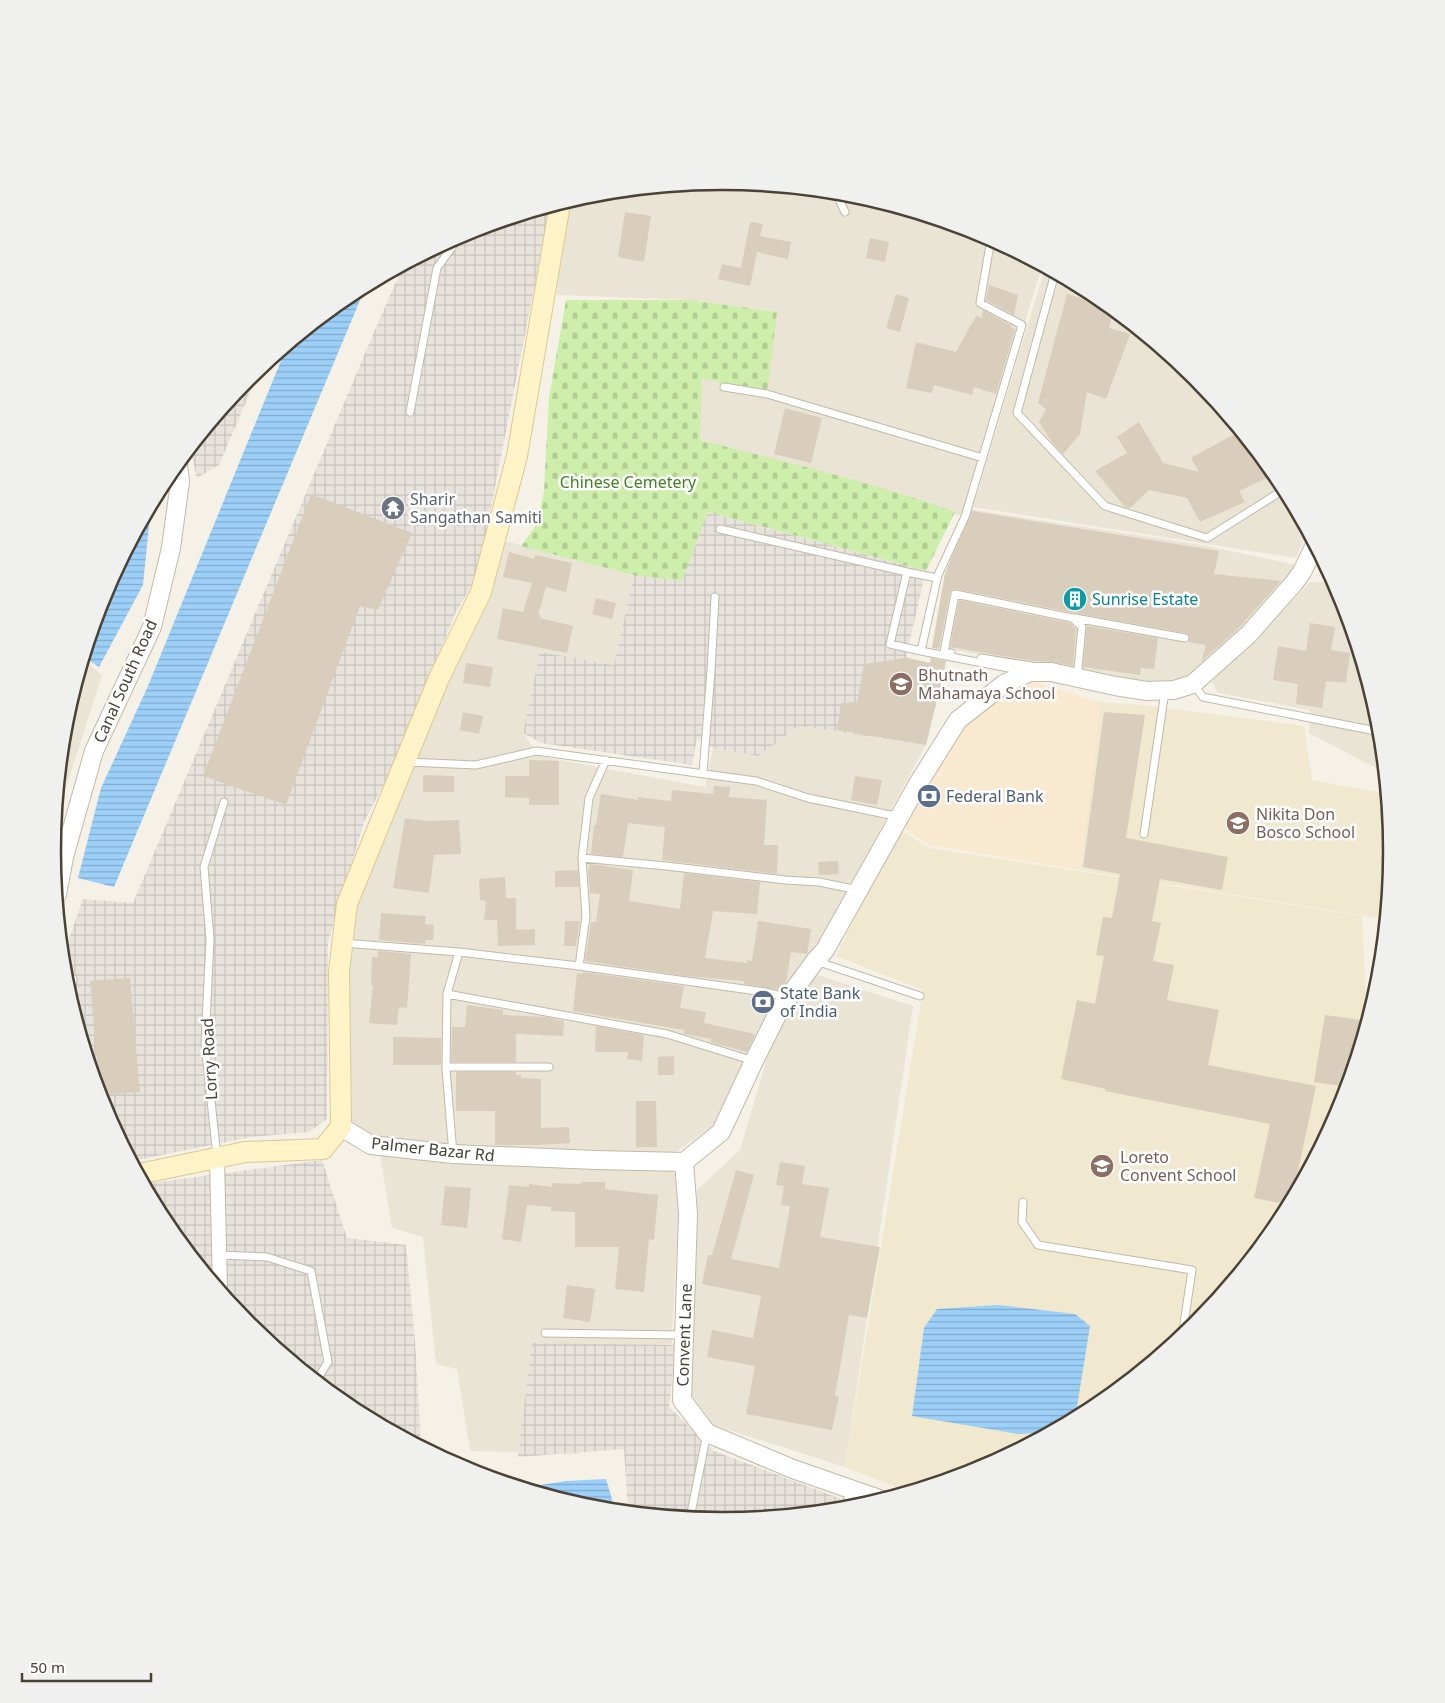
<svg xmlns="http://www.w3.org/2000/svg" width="1445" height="1703" viewBox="0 0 1445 1703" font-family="'Noto Sans',sans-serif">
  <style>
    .residential { fill: #eae4d4 }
    .commercial { fill: #f9e9d0 }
    .industrial { fill: url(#industrial-grid) }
    .education { fill: #f0e8cf }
    .cemetery { fill: url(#cemetery-stones) }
    .water { fill: url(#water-rules) }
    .building { fill: #d8cebb }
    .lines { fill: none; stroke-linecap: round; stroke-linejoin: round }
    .service-casing { stroke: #c2baa8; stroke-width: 9 }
    .minor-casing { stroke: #c2baa8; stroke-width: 16 }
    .tertiary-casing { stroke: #c2baa8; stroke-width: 20 }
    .secondary-casing { stroke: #dac991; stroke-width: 22 }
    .service { stroke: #fff; stroke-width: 7 }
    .minor { stroke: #fff; stroke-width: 14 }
    .tertiary { stroke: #fff; stroke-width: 18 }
    .secondary { stroke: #fff3c7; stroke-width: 20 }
    .labels { text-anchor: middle; stroke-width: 5; stroke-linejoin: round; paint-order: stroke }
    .park-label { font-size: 16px; fill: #438221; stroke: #fff }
    .worship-label { font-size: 16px; fill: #5b616d; stroke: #fff; text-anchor: start }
    .culture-label { font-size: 16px; fill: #0d838f; stroke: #fff; text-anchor: start }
    .education-label { font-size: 16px; fill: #785e54; stroke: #fff; text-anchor: start }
    .street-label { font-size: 16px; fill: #494235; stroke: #fff }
    .service-label { font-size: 16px; fill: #4e5e75; stroke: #fff; text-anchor: start }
    .rim { fill: none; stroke: #494235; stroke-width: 2.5 }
  </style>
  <defs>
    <pattern id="industrial-grid" width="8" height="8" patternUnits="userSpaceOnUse" patternTransform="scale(1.25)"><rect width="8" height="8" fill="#e7e3dc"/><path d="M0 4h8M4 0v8" fill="none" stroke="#c8c4bd"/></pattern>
    <pattern id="cemetery-stones" width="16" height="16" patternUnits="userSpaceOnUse" patternTransform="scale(1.25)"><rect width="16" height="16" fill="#ceeeab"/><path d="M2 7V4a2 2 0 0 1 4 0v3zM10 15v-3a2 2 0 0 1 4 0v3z" fill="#b2cd94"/></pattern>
    <pattern id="water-rules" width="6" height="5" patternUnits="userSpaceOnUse" patternTransform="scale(1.25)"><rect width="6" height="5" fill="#9cd0f9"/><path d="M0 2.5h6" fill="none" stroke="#81aaca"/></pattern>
  </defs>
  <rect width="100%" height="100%" fill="#f5f1e7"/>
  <path class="residential" d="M 723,182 L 853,194 L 979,233 L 1042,266 L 968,509 L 1202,545 L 1301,566 L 1278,594 L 1192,680 L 1145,684 L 932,646 L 945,573 L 965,517 L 693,438 L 702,378 L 777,312 L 690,300 L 557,295 L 566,202 L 592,194 Z
    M 1045,268 L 1095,295 L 1196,378 L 1280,480 L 1287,494 L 1283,497 L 1307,533 L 1296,558 L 973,507 Z
    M 505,541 L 634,575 L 614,665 L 540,652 L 523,733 L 539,756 L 705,787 L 713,748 L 758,756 L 799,726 L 926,745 L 804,970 L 751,1057 L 712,1127 L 670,1156 L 371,1143 L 347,1122 L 348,972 L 354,906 L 411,775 L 446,686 L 491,597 Z
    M 1334,581 L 1342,595 L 1380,721 L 1384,770 L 1376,768 L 1309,733 L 1310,710 L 1218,693 L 1212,681 L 1310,582 Z
    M 84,660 L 102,675 L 56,819 L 65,721 Z
    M 818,975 L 913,1006 L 845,1467 L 713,1425 L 691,1394 L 697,1190 L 740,1150 L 779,1017 Z
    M 380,1155 L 677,1170 L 678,1228 L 668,1408 L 577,1454 L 470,1451 L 457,1369 L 436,1364 L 423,1237 L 392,1228 Z"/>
  <path class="commercial" d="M 1030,681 L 1101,702 L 1080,870 L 929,845 L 902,827 L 952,738 L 987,705 Z"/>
  <path class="industrial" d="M 550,207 L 478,574 L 455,614 L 394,765 L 364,822 L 328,943 L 327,1119 L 309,1132 L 251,1137 L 132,1161 L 103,1108 L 65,982 L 63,955 L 83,899 L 133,903 L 374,332 L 403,266 L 466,232 Z
    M 261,367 L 219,465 L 197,478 L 190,449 L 249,378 Z
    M 707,512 L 926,571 L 906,657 L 945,667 L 926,745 L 799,726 L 758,756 L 713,748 L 697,738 L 692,765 L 541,743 L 523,733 L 540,652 L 614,665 L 634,575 L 682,581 Z
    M 322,1160 L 347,1238 L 406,1245 L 415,1341 L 421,1446 L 350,1408 L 249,1325 L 165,1223 L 144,1184 Z
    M 532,1343 L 676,1345 L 669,1407 L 714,1451 L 860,1506 L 853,1509 L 722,1521 L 628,1512 L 624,1449 L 518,1457 Z"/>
  <path class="education" d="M 1101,702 L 1142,705 L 1304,726 L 1312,780 L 1387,794 L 1392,852 L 1386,919 L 1080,870 Z
    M 898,829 L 930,848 L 1362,916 L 1367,1018 L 1366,1027 L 1341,1108 L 1279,1224 L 1196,1325 L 1094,1409 L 979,1471 L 909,1492 L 845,1467 L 923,990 L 836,956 Z"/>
  <path class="cemetery" d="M 566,300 L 690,300 L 777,312 L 767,394 L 702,378 L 700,440 C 785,462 872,482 955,512 L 926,571 L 708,512 L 682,581 L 634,575 L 521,546 L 537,524 L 544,492 L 549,398 Z"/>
  <path class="water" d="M 366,286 L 114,887 L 78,878 L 101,788 L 148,686 L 287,346 L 351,294 Z
    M 151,506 L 143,585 L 99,667 L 86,658 L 118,568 Z
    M 999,1305 L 1075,1314 L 1090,1326 L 1075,1419 L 1052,1432 L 1018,1434 L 912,1416 L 924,1328 L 937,1309 Z
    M 606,1479 L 612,1499 L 611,1510 L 592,1509 L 504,1482 L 528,1487 L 566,1481 Z"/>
  <path class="building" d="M 625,212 L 651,216 L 644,262 L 618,257 Z
    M 750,222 L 763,224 L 760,236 L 791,242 L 788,259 L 757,252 L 750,286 L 718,279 L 722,264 L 741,268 Z
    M 870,238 L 889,242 L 885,262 L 866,258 Z
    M 989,285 L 1018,295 L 1014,315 L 986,300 Z
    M 1091,293 L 1114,310 L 1109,328 L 1130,334 L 1106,399 L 1087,392 L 1080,434 L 1063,454 L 1053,444 L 1039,422 L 1046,409 L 1038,403 L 1067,294 L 1087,300 Z
    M 896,294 L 909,298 L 900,332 L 886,328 Z
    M 983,310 L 1012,326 L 1011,328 L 1015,329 L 996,394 L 974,387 L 972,395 L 934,385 L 932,393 L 906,388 L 916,342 L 956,352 L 976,316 L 982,318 Z
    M 785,408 L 822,418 L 811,463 L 774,454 Z
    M 1139,422 L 1163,463 L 1199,472 L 1191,458 L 1240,431 L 1275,474 L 1239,491 L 1245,502 L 1200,522 L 1187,498 L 1149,490 L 1130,508 L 1125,507 L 1095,471 L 1127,453 L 1117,437 Z
    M 311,494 L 412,533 L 378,610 L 360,606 L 286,805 L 203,776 Z
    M 972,511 L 1219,551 L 1214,574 L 1281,581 L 1237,630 L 1201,662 L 1206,645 L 1188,642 L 1190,637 L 1186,633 L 1074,613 L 956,589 L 951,590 L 950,593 L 939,649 L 932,648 L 945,574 Z
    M 509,552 L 534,559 L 535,555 L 572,563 L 566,592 L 546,587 L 538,615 L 540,615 L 540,618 L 573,626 L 567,653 L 497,639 L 503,608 L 523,612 L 532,583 L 503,577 Z
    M 596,598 L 616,603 L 612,619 L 592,614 Z
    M 959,600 L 1070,623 L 1076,629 L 1073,666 L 1053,662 L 1033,661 L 950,647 Z
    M 1310,623 L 1335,627 L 1331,650 L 1350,653 L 1346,683 L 1326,681 L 1322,708 L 1296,704 L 1298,684 L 1273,680 L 1278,646 L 1306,651 Z
    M 1087,626 L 1158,638 L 1154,669 L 1141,668 L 1140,675 L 1083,667 Z
    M 906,658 L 930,663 L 931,658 L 946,661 L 926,745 L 837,730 L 841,703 L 857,702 L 864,664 Z
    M 466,663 L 493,667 L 490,687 L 463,683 Z
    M 463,712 L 483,716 L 479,734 L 460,730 Z
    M 1104,712 L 1145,715 L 1126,838 L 1228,857 L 1222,890 L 1160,879 L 1152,921 L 1161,923 L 1153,961 L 1174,965 L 1167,1000 L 1219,1010 L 1208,1065 L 1316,1086 L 1292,1200 L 1290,1205 L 1254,1198 L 1270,1124 L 1105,1091 L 1106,1089 L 1061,1079 L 1077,1000 L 1095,1004 L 1104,956 L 1096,955 L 1103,917 L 1112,918 L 1120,874 L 1083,867 Z
    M 529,760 L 559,761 L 559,805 L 529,805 L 529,798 L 505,797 L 505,776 L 529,776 Z
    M 423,775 L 454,776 L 454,792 L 423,792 Z
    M 855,776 L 882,780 L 877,805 L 851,800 Z
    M 714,786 L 730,787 L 729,797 L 767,800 L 764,845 L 778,845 L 777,874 L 662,860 L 665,827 L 628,823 L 623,857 L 591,854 L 594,825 L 596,825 L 601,794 L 638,800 L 638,797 L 671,801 L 672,790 L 713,794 Z
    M 405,818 L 428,821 L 459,820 L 461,854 L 434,855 L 429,893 L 393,888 Z
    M 838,861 L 839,874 L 819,875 L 818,862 Z
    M 590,864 L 633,870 L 629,901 L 680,909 L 684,873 L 760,882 L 757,914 L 713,911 L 705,958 L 747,963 L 747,960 L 752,961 L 758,921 L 811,929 L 807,954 L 791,952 L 786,983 L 781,990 L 744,984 L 744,981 L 685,976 L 585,961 L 591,922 L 596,922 L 600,894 L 590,893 L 588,870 Z
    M 578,870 L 579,887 L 555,887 L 555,871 Z
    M 505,877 L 506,898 L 516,898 L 516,930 L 535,929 L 535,945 L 498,946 L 497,920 L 484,920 L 486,901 L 480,900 L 479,879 Z
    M 381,913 L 426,916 L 425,924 L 434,925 L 433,940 L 426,940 L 425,944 L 379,940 Z
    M 565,921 L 580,921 L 576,946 L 564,946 Z
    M 378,951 L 411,954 L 407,1008 L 399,1007 L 397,1025 L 369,1023 L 373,985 L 371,985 L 372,957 L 378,957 Z
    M 583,972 L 684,986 L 680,1008 L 706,1012 L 704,1023 L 755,1034 L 754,1037 L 747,1052 L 710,1042 L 711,1039 L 684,1034 L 684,1030 L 573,1011 L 577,973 L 583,974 Z
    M 130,978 L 140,1092 L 100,1095 L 90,981 Z
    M 467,1005 L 503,1010 L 503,1015 L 546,1017 L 564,1021 L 563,1036 L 516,1034 L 516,1062 L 451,1062 L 452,1027 L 465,1027 Z
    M 1325,1015 L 1368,1021 L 1348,1087 L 1314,1082 Z
    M 596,1026 L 644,1035 L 642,1061 L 627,1059 L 628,1052 L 595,1052 Z
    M 393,1037 L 441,1038 L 441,1065 L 393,1065 Z
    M 674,1056 L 674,1075 L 658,1075 L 658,1057 Z
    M 456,1072 L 516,1072 L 516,1075 L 521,1075 L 521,1078 L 541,1079 L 541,1128 L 569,1127 L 570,1143 L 538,1145 L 495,1145 L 495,1111 L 456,1111 Z
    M 636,1101 L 656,1101 L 657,1147 L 636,1147 Z
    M 780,1162 L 805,1166 L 802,1184 L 829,1188 L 820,1237 L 880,1247 L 867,1318 L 849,1315 L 835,1396 L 839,1396 L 832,1430 L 746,1414 L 755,1366 L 707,1357 L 712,1330 L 753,1338 L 761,1296 L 702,1284 L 708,1255 L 712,1255 L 736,1170 L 754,1175 L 731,1259 L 779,1268 L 790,1206 L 781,1205 L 784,1186 L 776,1185 Z
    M 581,1182 L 605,1182 L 605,1189 L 658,1195 L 654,1240 L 649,1239 L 644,1292 L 615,1289 L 619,1247 L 575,1247 L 575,1212 L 551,1211 L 551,1207 L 527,1205 L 521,1242 L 502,1239 L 509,1185 L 529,1187 L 529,1184 L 552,1187 L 552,1183 L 581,1184 Z
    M 445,1186 L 471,1188 L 467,1228 L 441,1225 Z
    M 567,1285 L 595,1289 L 590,1322 L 563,1318 Z"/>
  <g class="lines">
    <g class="service-casing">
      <path id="service" d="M 836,193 L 845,212
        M 991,239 L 980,303 L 1022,325 L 965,517 L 938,575 L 921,651 L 1023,671
        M 1055,273 L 1017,413 L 1105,506 L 1207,538 L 1285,489
        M 724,387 L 767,394 L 983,458
        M 410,412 L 437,268 L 460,236
        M 720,529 L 907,572
        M 1075,618 L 1185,638
        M 921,651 L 890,644 L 907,572 L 937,578
        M 951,653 L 944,652 L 955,594 L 1072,618 L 1082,627 L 1077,678
        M 981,658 L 1031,666
        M 1193,684 L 1203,697 L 1381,732
        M 406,762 L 476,765 L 536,751 L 756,781 L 808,798 L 900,817
        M 703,773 L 711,671 L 715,597
        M 1144,834 L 1165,691
        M 582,858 L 666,866 L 785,880 L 819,882 L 858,890
        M 343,943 L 459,952 L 579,966 L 765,992 L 786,997
        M 816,961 L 920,996
        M 579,966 L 586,916 L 582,858 L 589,798 L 606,760
        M 447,994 L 667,1034 L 754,1061
        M 71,1002 L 73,979
        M 447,1067 L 549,1067
        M 453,1154 L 446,1069 L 447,994 L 459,952
        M 217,1157 L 205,1044 L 210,939 L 204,867 L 224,802
        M 1023,1202 L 1022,1222 L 1038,1245 L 1192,1270 L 1182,1337
        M 219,1255 L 267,1257 L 311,1271 L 328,1362 L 316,1381
        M 545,1333 L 682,1335
        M 847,1509 L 849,1490
        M 690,1518 L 707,1433"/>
    </g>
    <g class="minor-casing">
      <path id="minor" d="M 217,1158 L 220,1290"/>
    </g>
    <g class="tertiary-casing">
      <path id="tertiary" d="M 57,895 L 64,857 L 94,751 L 152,627 L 171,548 L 180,482 L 178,464
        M 341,1127 L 371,1145 L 453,1154 L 595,1160 L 684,1162
        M 684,1162 L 721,1132 L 754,1061 L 780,1009 L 815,961 L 825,950 L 919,782 L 958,720 L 1004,684 L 1030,672 L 1051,672 L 1115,686 L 1147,691 L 1174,690 L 1193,684 L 1249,634 L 1294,583 L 1302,572 L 1315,545
        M 684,1162 L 688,1214 L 682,1400 L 707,1433 L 793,1469 L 882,1500"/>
    </g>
    <g class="secondary-casing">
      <path id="secondary" d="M 139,1174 L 245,1152 L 323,1149 L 341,1127 L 339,972 L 347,904 L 439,678 L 481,592 L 517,456 L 560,204"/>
    </g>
    <use href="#service" class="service"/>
    <use href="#minor" class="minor"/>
    <use href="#tertiary" class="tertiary"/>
    <use href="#secondary" class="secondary"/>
  </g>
  <defs>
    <g id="temple-disc" transform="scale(1.25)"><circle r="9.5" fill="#6b7280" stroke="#fff"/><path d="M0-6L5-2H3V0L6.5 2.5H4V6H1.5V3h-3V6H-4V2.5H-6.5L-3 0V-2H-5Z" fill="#fff"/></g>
    <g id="building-disc" transform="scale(1.25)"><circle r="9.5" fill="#0f9aa8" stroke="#fff"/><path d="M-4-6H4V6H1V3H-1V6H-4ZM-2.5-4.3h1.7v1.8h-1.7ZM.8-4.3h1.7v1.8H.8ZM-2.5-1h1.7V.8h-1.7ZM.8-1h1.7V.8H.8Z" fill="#fff"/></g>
    <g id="school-disc" transform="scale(1.25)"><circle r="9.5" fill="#8d6e63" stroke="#fff"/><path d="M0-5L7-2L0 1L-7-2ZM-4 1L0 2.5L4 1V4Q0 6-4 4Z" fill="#fff"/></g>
    <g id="bank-disc" transform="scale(1.25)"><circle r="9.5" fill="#5c6f8a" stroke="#fff"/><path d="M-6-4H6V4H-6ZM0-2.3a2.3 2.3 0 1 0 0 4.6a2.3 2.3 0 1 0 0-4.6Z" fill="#fff"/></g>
  </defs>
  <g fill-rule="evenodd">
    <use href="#temple-disc" x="393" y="508"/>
    <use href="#building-disc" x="1075" y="599"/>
    <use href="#school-disc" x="901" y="684"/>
    <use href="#bank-disc" x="929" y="796"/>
    <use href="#school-disc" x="1238" y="823"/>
    <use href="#bank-disc" x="763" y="1002"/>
    <use href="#school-disc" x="1102" y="1166"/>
  </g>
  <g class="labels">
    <g class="park-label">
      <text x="628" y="488">Chinese Cemetery</text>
    </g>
    <g class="worship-label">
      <text x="410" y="505">Sharir<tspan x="410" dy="18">Sangathan Samiti</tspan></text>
    </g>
    <g class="culture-label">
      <text x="1092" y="605">Sunrise Estate</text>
    </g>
    <g class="education-label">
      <text x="918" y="681">Bhutnath<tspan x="918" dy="18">Mahamaya School</tspan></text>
      <text x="1256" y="820">Nikita Don<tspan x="1256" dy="18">Bosco School</tspan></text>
      <text x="1120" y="1163">Loreto<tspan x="1120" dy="18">Convent School</tspan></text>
    </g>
    <g class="street-label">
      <text transform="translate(125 681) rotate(-66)" y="6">Canal South Road</text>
      <text transform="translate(209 1059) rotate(-93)" y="6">Lorry Road</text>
      <text transform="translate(433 1149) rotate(6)" y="6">Palmer Bazar Rd</text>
      <text transform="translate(684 1335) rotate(-88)" y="6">Convent Lane</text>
    </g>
    <g class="service-label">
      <text x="946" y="802">Federal Bank</text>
      <text x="780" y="999">State Bank<tspan x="780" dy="18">of India</tspan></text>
    </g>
  </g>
  <path d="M0 0H1445V1703H0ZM61 851a661 661 0 1 1 1322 0a661 661 0 1 1-1322 0Z" fill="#f0f0ef" fill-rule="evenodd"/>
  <path class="rim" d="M61 851a661 661 0 1 1 1322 0a661 661 0 1 1-1322 0Z"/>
  <path d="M22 1673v8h129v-8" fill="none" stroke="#494235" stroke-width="2.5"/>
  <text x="30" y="1673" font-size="15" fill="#494235" stroke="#ffffff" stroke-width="4" paint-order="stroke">50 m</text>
</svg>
